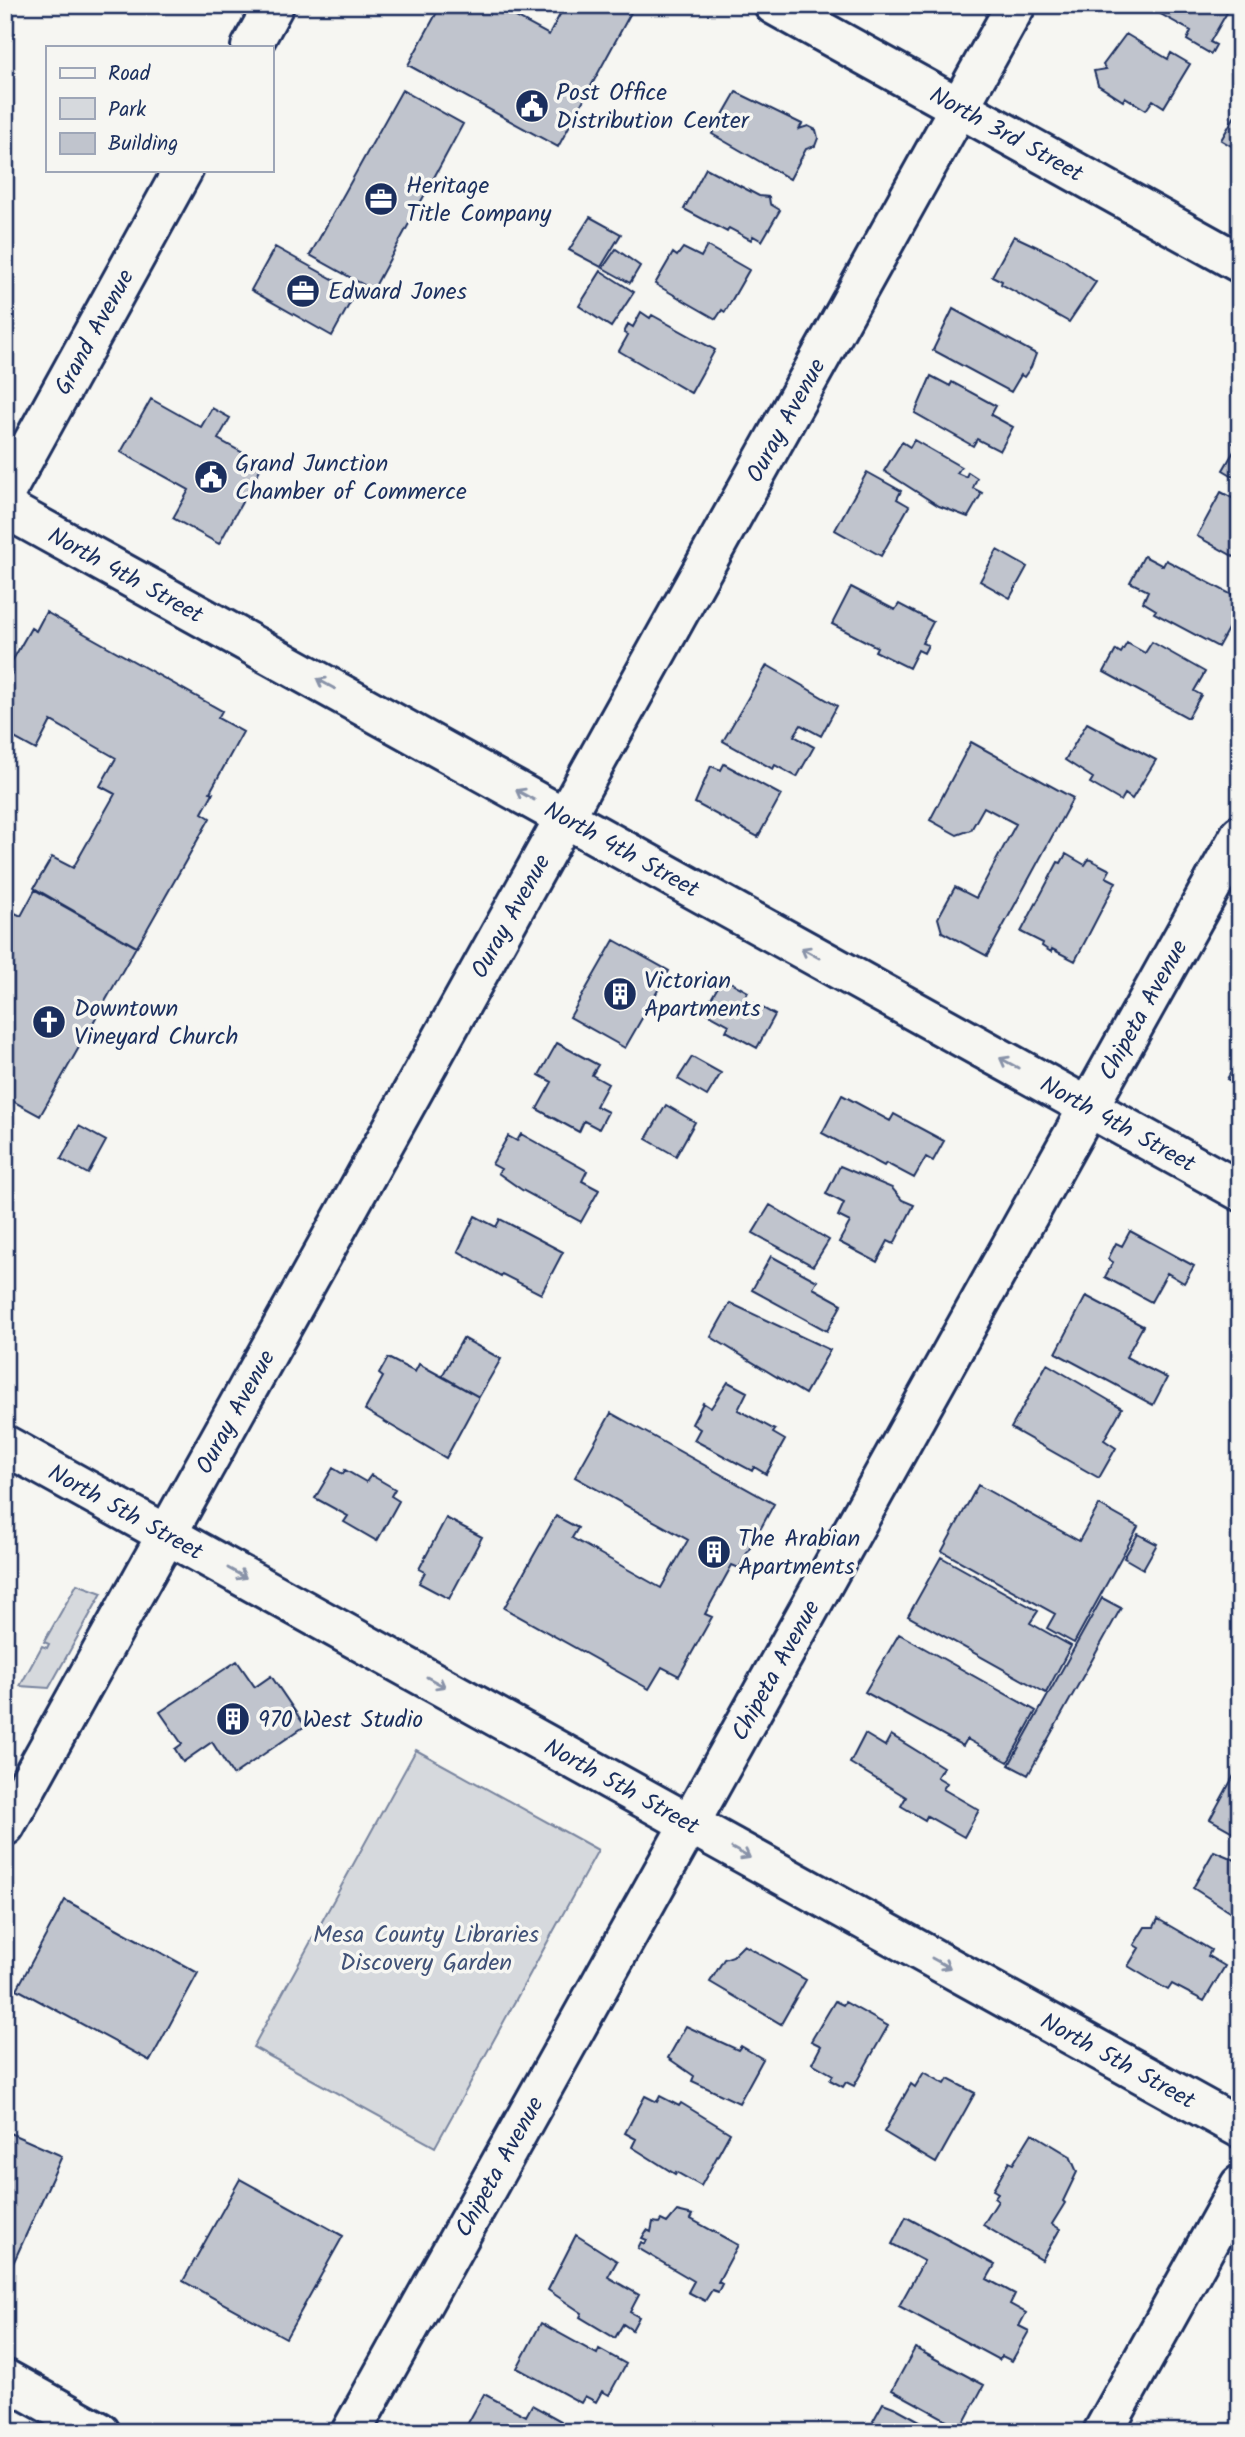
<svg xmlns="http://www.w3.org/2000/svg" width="1245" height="2437" viewBox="0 0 1245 2437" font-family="Kalam,sans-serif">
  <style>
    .green { fill: #d6d9dd; stroke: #78849e; stroke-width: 2 }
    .building { fill: #c0c4cd; stroke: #1b2f5e; stroke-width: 2 }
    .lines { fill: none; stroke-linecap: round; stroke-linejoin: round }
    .minor-casing { stroke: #1b2f5e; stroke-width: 44 }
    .major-casing { stroke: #1b2f5e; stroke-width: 44 }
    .minor { stroke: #f6f6f2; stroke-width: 38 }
    .major { stroke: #f6f6f2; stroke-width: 38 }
    .oneway { stroke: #8892a8 }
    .labels { text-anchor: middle; stroke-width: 7; stroke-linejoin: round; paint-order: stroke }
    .poi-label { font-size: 24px; fill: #1b2f5e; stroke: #f6f6f2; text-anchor: start }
    .street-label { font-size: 24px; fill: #1b2f5e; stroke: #f6f6f2 }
    .park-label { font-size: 24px; fill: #405177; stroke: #f6f6f2 }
  </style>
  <rect width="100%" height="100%" fill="#f6f6f2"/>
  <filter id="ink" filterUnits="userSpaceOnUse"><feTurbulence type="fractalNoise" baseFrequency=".0143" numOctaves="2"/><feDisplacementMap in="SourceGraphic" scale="14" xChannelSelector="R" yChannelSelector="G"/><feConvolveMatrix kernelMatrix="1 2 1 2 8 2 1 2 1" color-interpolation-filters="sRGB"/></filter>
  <g filter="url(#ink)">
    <path class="green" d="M 77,1584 L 102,1593 L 49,1688 L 20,1686 L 42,1646 L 47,1648 L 49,1644 L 44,1642 Z
      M 416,1750 L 598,1850 L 435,2147 L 253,2047 Z"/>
    <path class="building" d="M 441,5 L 494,5 L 549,35 L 565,5 L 634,7 L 558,147 L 408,65 Z
      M 1159,5 L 1222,5 L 1229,9 L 1210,42 L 1216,45 L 1211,54 L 1187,40 L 1191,31 L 1155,11 Z
      M 1126,34 L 1168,59 L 1171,53 L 1190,64 L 1164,107 L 1153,100 L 1146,110 L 1125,97 L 1123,101 L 1098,85 L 1094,71 L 1106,69 L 1103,65 Z
      M 402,90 L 463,124 L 373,290 L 310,255 Z
      M 736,92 L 802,124 L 799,129 L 808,126 L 816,130 L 818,138 L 815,146 L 806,149 L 790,179 L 712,134 Z
      M 1240,107 L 1240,151 L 1221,140 Z
      M 706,168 L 759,196 L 769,197 L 770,204 L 780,210 L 762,241 L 753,236 L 751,240 L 729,228 L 727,232 L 684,209 Z
      M 590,217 L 621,234 L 601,267 L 569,250 Z
      M 1014,236 L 1063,259 L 1096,282 L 1069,322 L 1001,284 L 1002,281 L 992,276 Z
      M 707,246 L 749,270 L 725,312 L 722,310 L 716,319 L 655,284 L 673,253 L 677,256 L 683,248 L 701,257 Z
      M 275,247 L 356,292 L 332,336 L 251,290 Z
      M 616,249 L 640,266 L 630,283 L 603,268 Z
      M 601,271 L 634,292 L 611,327 L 579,306 Z
      M 953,309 L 1036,354 L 1031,367 L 1024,377 L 1021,375 L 1011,392 L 933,350 Z
      M 641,312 L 650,318 L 652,315 L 715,350 L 691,393 L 619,351 L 628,335 L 624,333 L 628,324 L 633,327 Z
      M 931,376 L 950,386 L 952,382 L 996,406 L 991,415 L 1013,427 L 1000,451 L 977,439 L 973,446 L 915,413 Z
      M 151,399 L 201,427 L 212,408 L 230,418 L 218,439 L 263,464 L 219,544 L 173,518 L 189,490 L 121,452 Z
      M 1238,435 L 1240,436 L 1240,480 L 1223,470 L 1237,446 L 1233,443 Z
      M 914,440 L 961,467 L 957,473 L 966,477 L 968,472 L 977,478 L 973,488 L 982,493 L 968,517 L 939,506 L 884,471 L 902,442 L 910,447 Z
      M 867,472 L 901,491 L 897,499 L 909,506 L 881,556 L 835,530 Z
      M 1221,492 L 1240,502 L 1240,560 L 1197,536 Z
      M 997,550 L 1027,567 L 1010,598 L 980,581 Z
      M 1144,556 L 1163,566 L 1166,560 L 1240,599 L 1240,607 L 1218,647 L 1154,613 L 1156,610 L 1143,602 L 1148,591 L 1130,582 Z
      M 851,587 L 895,610 L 899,604 L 933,622 L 922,643 L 928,645 L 924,653 L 918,650 L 909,668 L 875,651 L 877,647 L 832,624 Z
      M 46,612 L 222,711 L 218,718 L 243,732 L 210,792 L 213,793 L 202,813 L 210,818 L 137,947 L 34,888 L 52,857 L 73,868 L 115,794 L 100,786 L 116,758 L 51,721 L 36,750 L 5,733 L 5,685 L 12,673 L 7,670 L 31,628 L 36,631 Z
      M 1152,642 L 1205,672 L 1194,691 L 1201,695 L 1188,718 L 1104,672 L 1116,650 L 1121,653 L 1127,643 L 1145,653 Z
      M 767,665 L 837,706 L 821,736 L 801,725 L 794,736 L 814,747 L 797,777 L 775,765 L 773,769 L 723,741 Z
      M 1087,723 L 1156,760 L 1132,799 L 1125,794 L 1121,801 L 1090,783 L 1093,778 L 1065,760 Z
      M 971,742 L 1073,798 L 987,956 L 942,932 L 938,918 L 955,887 L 976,898 L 1016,824 L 984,807 L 971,830 L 957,835 L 930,820 Z
      M 724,764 L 781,795 L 758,837 L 695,803 L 711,766 L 721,770 Z
      M 1066,854 L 1085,865 L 1089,859 L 1110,870 L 1106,877 L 1116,882 L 1075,961 L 1052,949 L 1051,952 L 1042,946 L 1043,943 L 1021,932 L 1058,862 L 1061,863 Z
      M 35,890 L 136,947 L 40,1116 L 5,1097 L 5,908 L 21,916 Z
      M 614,940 L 669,971 L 625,1048 L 570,1017 Z
      M 723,978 L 748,992 L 745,998 L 775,1015 L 757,1048 L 726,1031 L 729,1025 L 704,1011 Z
      M 557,1043 L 598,1065 L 592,1075 L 608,1084 L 596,1106 L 608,1112 L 599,1129 L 584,1121 L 579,1132 L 537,1109 L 552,1082 L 539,1075 Z
      M 1240,1056 L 1240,1086 L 1227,1079 Z
      M 692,1057 L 721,1073 L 707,1096 L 678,1079 Z
      M 842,1095 L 890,1121 L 894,1114 L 944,1141 L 933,1161 L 926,1157 L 914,1178 L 886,1163 L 884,1166 L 822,1133 Z
      M 666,1105 L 695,1122 L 676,1156 L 646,1139 Z
      M 79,1126 L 106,1141 L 88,1174 L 61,1159 Z
      M 521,1134 L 587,1171 L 582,1181 L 599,1190 L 581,1222 L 522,1190 L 498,1173 L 501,1169 L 492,1164 L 508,1136 L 517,1141 Z
      M 840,1166 L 892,1188 L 902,1200 L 914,1205 L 894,1244 L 888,1241 L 877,1262 L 839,1242 L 850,1222 L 838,1216 L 844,1203 L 826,1194 Z
      M 770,1205 L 829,1240 L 813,1266 L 753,1233 Z
      M 475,1216 L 496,1227 L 500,1219 L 563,1252 L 541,1294 L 502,1274 L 501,1276 L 458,1251 Z
      M 1130,1231 L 1194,1266 L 1184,1283 L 1167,1273 L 1151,1302 L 1105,1277 L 1113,1262 L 1108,1259 L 1116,1243 L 1122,1246 Z
      M 771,1256 L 817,1281 L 813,1288 L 842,1304 L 827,1331 L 752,1290 Z
      M 1086,1296 L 1143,1326 L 1126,1357 L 1167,1378 L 1153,1405 L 1056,1353 Z
      M 730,1303 L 830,1350 L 805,1394 L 711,1337 Z
      M 463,1338 L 501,1359 L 479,1397 L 442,1376 Z
      M 388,1358 L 415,1372 L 419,1364 L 479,1397 L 446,1458 L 365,1410 L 383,1377 L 379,1374 Z
      M 1047,1364 L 1122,1408 L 1104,1440 L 1116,1448 L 1099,1478 L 1011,1428 Z
      M 728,1382 L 747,1392 L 738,1410 L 775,1430 L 773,1433 L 785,1440 L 766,1474 L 754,1467 L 752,1471 L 694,1440 L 700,1429 L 692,1424 L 703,1403 L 711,1408 Z
      M 611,1413 L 774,1504 L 739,1568 L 732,1565 L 705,1614 L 712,1617 L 679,1676 L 662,1667 L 649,1689 L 504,1608 L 556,1516 L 578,1528 L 572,1538 L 661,1588 L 688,1540 L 575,1477 Z
      M 333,1468 L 343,1474 L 345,1470 L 366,1482 L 371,1475 L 395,1489 L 391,1496 L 399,1501 L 377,1541 L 344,1522 L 348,1516 L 315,1498 Z
      M 978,1485 L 1079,1541 L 1099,1505 L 1138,1527 L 1074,1643 L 1047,1628 L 1055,1614 L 942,1551 Z
      M 446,1518 L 482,1537 L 449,1599 L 419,1583 L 425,1572 L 419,1569 Z
      M 1138,1534 L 1157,1544 L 1143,1569 L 1124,1558 Z
      M 941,1557 L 1038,1611 L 1030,1623 L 1071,1646 L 1046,1693 L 908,1616 Z
      M 1102,1598 L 1121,1608 L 1028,1775 L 1009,1765 Z
      M 899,1634 L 1036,1711 L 1008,1762 L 967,1739 L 963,1746 L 865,1692 Z
      M 237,1661 L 255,1687 L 271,1676 L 305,1726 L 233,1775 L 212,1742 L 183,1762 L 175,1749 L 182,1744 L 160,1712 Z
      M 865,1734 L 885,1746 L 891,1735 L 943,1767 L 937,1777 L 947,1783 L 943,1789 L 979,1810 L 964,1837 L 927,1816 L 925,1820 L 901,1806 L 906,1797 L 850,1763 Z
      M 1237,1770 L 1240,1771 L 1240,1836 L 1210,1819 Z
      M 1214,1851 L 1240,1862 L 1240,1926 L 1233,1922 L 1237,1916 L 1193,1888 Z
      M 65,1900 L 198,1973 L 150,2061 L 17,1989 Z
      M 1158,1919 L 1211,1950 L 1208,1956 L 1225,1966 L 1204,2001 L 1172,1984 L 1168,1990 L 1128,1966 L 1139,1948 L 1134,1945 L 1145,1927 L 1154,1927 Z
      M 744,1945 L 806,1980 L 781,2024 L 710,1982 L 724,1959 L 733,1956 Z
      M 835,2001 L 843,2005 L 845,2002 L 888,2026 L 854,2086 L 846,2082 L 843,2087 L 830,2080 L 833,2075 L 812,2063 L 821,2046 L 811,2041 Z
      M 686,2026 L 738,2050 L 741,2046 L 763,2059 L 739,2103 L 692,2081 L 694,2076 L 668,2058 Z
      M 924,2072 L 945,2084 L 948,2079 L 975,2093 L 936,2163 L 884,2132 L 911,2084 L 915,2087 Z
      M 645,2096 L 657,2102 L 660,2096 L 679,2106 L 681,2103 L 730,2133 L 701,2186 L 676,2172 L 675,2174 L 632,2147 L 636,2139 L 625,2133 Z
      M 5,2131 L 62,2156 L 5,2281 Z
      M 1032,2133 L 1070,2156 L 1077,2172 L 1063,2201 L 1065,2203 L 1052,2224 L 1060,2229 L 1042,2260 L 983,2225 L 998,2201 L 994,2198 L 998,2193 L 993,2190 L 1009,2162 L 1013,2164 Z
      M 240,2179 L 343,2236 L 286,2338 L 183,2281 Z
      M 677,2211 L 693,2215 L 691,2219 L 738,2245 L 718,2282 L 722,2284 L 718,2292 L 712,2290 L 705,2301 L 688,2292 L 694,2281 L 638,2248 L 641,2242 L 645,2244 L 647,2240 L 642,2238 L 647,2230 L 651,2232 L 653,2222 L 659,2223 L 661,2220 L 667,2223 Z
      M 906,2217 L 995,2265 L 987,2279 L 1015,2294 L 1010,2304 L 1026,2313 L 1019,2326 L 1029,2331 L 1012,2361 L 1002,2356 L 999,2360 L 899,2306 L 924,2261 L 892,2244 Z
      M 576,2235 L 617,2261 L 608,2277 L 639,2295 L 630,2312 L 639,2317 L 632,2330 L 623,2324 L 615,2338 L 580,2317 L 582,2313 L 548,2290 Z
      M 541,2323 L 597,2354 L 599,2349 L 626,2364 L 609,2395 L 602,2391 L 596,2402 L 585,2396 L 581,2403 L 517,2368 Z
      M 915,2348 L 984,2385 L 961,2428 L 892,2390 Z
      M 484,2394 L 526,2416 L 532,2405 L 561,2421 L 555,2432 L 463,2432 Z
      M 883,2403 L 896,2408 L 940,2432 L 887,2432 L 873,2421 Z"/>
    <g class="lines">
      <g class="minor-casing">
        <g id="minor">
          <path id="s1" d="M 774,5 L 1240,263"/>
          <path id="s2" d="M 5,508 L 1240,1191"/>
          <path id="s3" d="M 5,1445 L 1240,2128"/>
          <path id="s4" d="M 5,1826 L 1016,5"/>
          <path d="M 5,2379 L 100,2432"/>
          <path id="s5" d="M 351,2432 L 1240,835"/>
          <path d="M 1103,2432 L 1240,2185"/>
        </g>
      </g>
      <g class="major-casing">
        <g id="major">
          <path d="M 251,47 L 274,5"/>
          <path id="s6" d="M 5,493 L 183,170"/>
        </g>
      </g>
      <use href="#minor" class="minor"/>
      <use href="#major" class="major"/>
    </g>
    <defs><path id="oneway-shaft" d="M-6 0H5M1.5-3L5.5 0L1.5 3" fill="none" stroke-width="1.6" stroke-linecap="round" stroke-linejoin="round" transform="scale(1.75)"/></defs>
    <g class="oneway">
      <use href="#oneway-shaft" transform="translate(326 684) rotate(-151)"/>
      <use href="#oneway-shaft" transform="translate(525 795) rotate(-151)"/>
      <use href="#oneway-shaft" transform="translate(810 953) rotate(-151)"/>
      <use href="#oneway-shaft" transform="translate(1009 1063) rotate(-151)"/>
      <use href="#oneway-shaft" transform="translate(237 1573) rotate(29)"/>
      <use href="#oneway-shaft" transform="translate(436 1682) rotate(29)"/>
      <use href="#oneway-shaft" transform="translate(741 1853) rotate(29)"/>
      <use href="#oneway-shaft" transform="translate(941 1963) rotate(29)"/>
    </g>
  </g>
  <defs>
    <g id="civic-disc" transform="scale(1.75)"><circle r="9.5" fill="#1b2f5e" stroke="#f6f6f2"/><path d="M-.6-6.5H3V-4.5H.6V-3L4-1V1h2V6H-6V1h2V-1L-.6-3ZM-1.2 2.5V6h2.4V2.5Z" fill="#fff"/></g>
    <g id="office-disc" transform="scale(1.75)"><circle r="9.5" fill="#1b2f5e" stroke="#f6f6f2"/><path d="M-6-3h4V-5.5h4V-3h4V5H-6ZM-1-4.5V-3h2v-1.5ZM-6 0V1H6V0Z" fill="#fff"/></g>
    <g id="building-disc" transform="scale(1.75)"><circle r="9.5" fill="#1b2f5e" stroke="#f6f6f2"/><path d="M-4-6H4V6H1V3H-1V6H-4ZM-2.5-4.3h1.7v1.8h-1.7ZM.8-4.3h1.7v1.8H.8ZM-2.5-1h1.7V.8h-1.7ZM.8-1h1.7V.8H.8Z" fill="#fff"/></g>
    <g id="church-disc" transform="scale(1.75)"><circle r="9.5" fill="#1b2f5e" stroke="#f6f6f2"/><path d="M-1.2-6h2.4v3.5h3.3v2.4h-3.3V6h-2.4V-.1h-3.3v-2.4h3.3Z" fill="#fff"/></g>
  </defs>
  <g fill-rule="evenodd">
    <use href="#civic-disc" x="532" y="106"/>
    <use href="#office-disc" x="381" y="199"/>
    <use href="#office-disc" x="303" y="291"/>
    <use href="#civic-disc" x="211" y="477"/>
    <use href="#building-disc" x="620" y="994"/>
    <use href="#church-disc" x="49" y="1022"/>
    <use href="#building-disc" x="714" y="1552"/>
    <use href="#building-disc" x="233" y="1719"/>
  </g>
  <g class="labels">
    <g class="poi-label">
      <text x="556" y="100">Post Office<tspan x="556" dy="28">Distribution Center</tspan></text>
      <text x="406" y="193">Heritage<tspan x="406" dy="28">Title Company</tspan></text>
      <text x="328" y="299">Edward Jones</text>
      <text x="235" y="471">Grand Junction<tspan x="235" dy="28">Chamber of Commerce</tspan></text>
      <text x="644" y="988">Victorian<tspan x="644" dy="28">Apartments</tspan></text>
      <text x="74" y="1016">Downtown<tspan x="74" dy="28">Vineyard Church</tspan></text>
      <text x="738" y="1546">The Arabian<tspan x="738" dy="28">Apartments</tspan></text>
      <text x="258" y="1727">970 West Studio</text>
    </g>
    <g class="street-label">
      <text dy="8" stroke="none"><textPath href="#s1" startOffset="266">North 3rd Street</textPath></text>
      <text dy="8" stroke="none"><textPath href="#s6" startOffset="184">Grand Avenue</textPath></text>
      <text dy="8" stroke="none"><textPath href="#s4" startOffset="1608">Ouray Avenue</textPath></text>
      <text dy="8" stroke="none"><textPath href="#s2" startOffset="138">North 4th Street</textPath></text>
      <text dy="8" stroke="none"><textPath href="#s2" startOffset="705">North 4th Street</textPath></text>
      <text dy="8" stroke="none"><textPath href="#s4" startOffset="1041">Ouray Avenue</textPath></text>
      <text dy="8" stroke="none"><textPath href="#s5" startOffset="1628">Chipeta Avenue</textPath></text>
      <text dy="8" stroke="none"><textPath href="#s2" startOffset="1272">North 4th Street</textPath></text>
      <text dy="8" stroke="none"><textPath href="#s4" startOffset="474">Ouray Avenue</textPath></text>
      <text dy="8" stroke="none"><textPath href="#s3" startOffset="138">North 5th Street</textPath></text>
      <text dy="8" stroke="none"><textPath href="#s5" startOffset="872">Chipeta Avenue</textPath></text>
      <text dy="8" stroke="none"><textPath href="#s3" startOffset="705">North 5th Street</textPath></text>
      <text dy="8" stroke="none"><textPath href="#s3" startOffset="1272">North 5th Street</textPath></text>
      <text dy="8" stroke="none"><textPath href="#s5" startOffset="304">Chipeta Avenue</textPath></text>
    </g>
    <g class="park-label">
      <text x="426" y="1942">Mesa County Libraries<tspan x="426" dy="28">Discovery Garden</tspan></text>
    </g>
  </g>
  <rect width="1245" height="2437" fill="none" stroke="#f6f6f2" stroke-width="28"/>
  <rect x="14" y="14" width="1217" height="2409" fill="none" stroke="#1b2f5e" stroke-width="2.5" filter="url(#ink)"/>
  <rect x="46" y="46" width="228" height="126" fill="#f6f6f2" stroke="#9ea6b7" stroke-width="2"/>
  <rect x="60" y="68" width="35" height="10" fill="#f6f6f2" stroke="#9ea6b7" stroke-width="2"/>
  <text x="108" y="80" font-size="21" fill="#1b2f5e">Road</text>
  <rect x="60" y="98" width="35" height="21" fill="#d6d9dd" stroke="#9ea6b7" stroke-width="2"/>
  <text x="108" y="116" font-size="21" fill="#1b2f5e">Park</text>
  <rect x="60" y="133" width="35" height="21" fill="#c0c4cd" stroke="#9ea6b7" stroke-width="2"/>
  <text x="108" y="150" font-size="21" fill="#1b2f5e">Building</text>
</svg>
